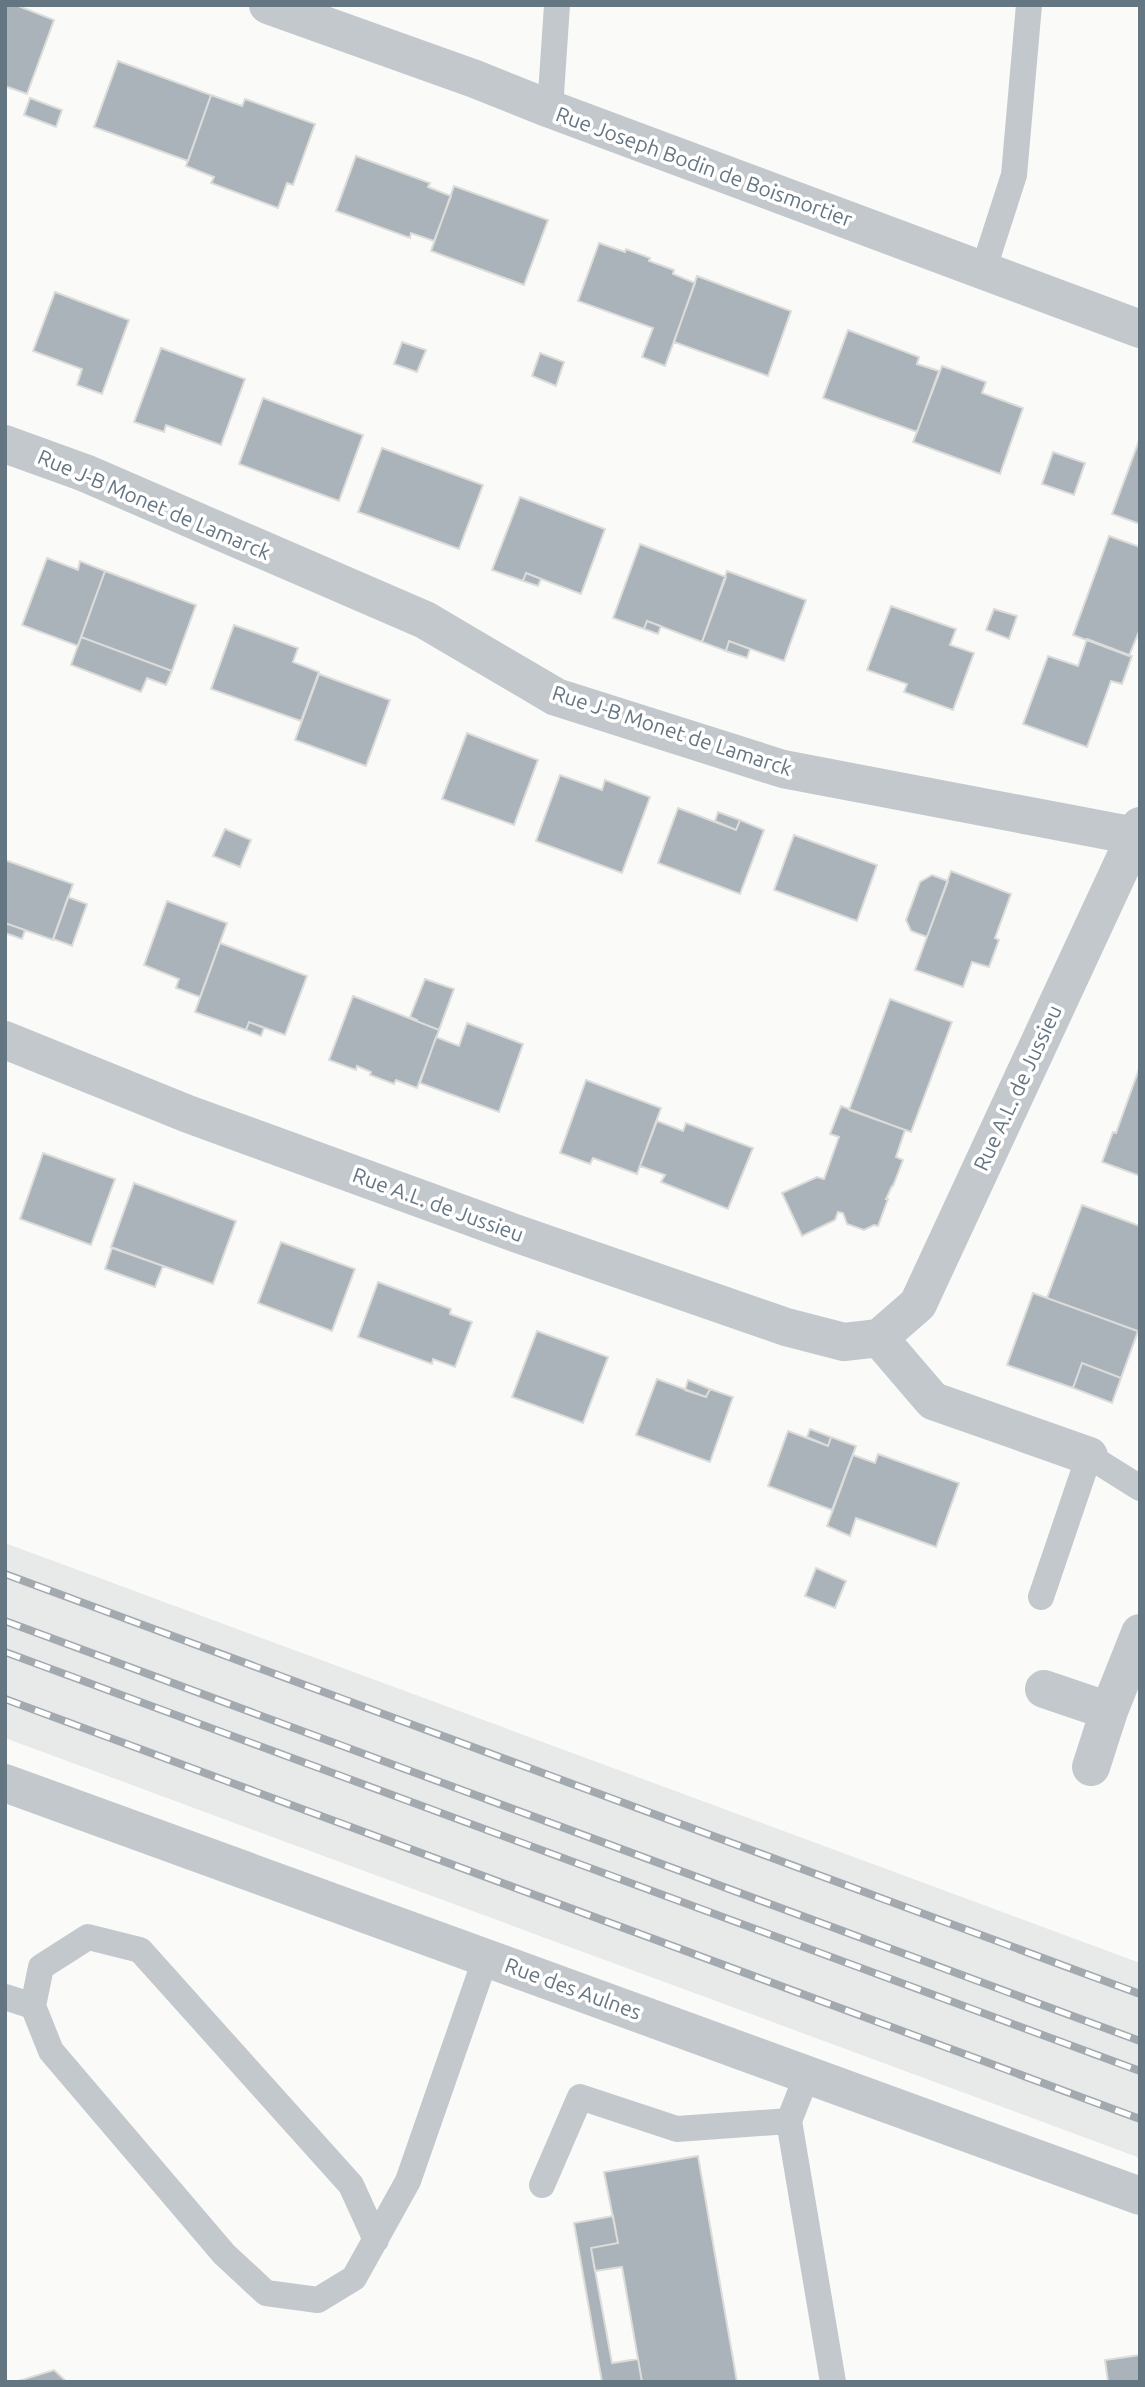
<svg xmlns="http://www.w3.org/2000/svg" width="1145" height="2387" viewBox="0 0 1145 2387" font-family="Ubuntu,sans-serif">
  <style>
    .built { fill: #e8e9e9 }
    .building { fill: #aab3b9; stroke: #dcdcda; stroke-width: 2 }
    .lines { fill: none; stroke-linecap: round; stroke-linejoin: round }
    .lane { stroke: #c3c8cc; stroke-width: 26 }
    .street { stroke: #c3c8cc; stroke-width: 38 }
    .rail-casing { stroke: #a2aab0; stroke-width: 8 }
    .rail { stroke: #fff; stroke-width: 5; stroke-dasharray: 16; stroke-linecap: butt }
    .labels { text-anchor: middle; stroke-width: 7; stroke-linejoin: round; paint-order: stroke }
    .street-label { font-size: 21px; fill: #657683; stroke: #fff }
  </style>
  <rect width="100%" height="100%" fill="#fafaf8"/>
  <path class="built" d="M 5,1543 L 1140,1963 L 1140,2158 L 5,1738 Z"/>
  <path class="building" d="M 5,5 L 16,5 L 54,20 L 27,94 L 5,86 Z
    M 118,61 L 211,95 L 188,161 L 94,127 Z
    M 211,95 L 242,106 L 245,99 L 315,124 L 293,185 L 287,183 L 278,208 L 211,183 L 214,177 L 186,166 Z
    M 30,98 L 62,110 L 56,127 L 24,115 Z
    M 356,156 L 430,183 L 428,187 L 451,196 L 434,241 L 411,233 L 410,238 L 336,211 Z
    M 454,186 L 548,220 L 524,285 L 431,251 Z
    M 599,243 L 625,252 L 626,249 L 650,258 L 649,261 L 674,270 L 673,274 L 695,283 L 665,366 L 642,357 L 653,328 L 578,301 Z
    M 697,276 L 791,311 L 768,376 L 674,342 Z
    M 55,292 L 129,320 L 102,394 L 77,385 L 82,369 L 33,351 Z
    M 848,330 L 919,357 L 917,364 L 939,371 L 917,432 L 823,398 Z
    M 402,342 L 426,350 L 417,372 L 394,364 Z
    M 161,348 L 245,379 L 221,445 L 166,425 L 164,432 L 134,422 Z
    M 540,353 L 564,362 L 556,386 L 532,376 Z
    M 942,366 L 986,382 L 982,393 L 1023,408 L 1000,474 L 913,442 Z
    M 263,398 L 363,435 L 339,501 L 239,464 Z
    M 1140,438 L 1140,524 L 1112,514 Z
    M 382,448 L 483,485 L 459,549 L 358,512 Z
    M 1053,452 L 1085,463 L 1074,495 L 1042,484 Z
    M 520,497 L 605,529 L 581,594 L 526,573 L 523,581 L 492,570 Z
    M 1109,536 L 1140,547 L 1140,629 L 1129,656 L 1073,635 Z
    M 640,544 L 726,577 L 702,642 L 647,621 L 644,629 L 613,618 Z
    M 47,558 L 78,570 L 80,561 L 105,571 L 78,646 L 22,625 Z
    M 105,571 L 196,605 L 172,671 L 81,637 Z
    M 727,571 L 806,600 L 784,661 L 729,641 L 726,651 L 702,642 Z
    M 526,573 L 541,579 L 538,586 L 523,581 Z
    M 891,606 L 956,629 L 950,645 L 974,653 L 953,710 L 904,692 L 907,684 L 867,670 Z
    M 994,609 L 1017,616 L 1009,639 L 986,630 Z
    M 647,621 L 661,626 L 658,634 L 644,629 Z
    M 234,625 L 298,648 L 293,662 L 319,672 L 301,721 L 211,689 Z
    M 81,637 L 172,671 L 166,685 L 147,678 L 141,692 L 71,665 Z
    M 1087,639 L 1132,656 L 1122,684 L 1111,681 L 1087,747 L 1023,724 L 1048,656 L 1078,666 Z
    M 729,641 L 750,649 L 747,658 L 726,651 Z
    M 319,674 L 390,700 L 366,766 L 295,740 Z
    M 467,733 L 538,760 L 514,825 L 442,799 Z
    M 560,775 L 602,790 L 605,780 L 650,797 L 622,873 L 536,841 Z
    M 678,808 L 736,830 L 740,820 L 764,830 L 740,894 L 658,863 Z
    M 718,812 L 740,820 L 736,830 L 715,821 Z
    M 225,829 L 251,840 L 240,867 L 213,856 Z
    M 794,835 L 877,865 L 857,921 L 774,890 Z
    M 5,860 L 73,884 L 53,940 L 5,923 Z
    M 951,871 L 1011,894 L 995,938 L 999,940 L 989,967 L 972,962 L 963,987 L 915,970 Z
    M 932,875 L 948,881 L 927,937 L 911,931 L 906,920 L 920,882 Z
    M 68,897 L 87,904 L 72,946 L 53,939 Z
    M 167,901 L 227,923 L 200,997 L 176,988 L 179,979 L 144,965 Z
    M 5,923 L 25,930 L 22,939 L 5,933 Z
    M 220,943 L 307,976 L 285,1035 L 249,1022 L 246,1030 L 195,1012 Z
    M 425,979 L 454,989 L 439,1030 L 416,1021 L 417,1020 L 410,1017 Z
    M 353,996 L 439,1030 L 417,1088 L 396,1080 L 394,1084 L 370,1075 L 371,1072 L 357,1066 L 356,1070 L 329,1060 Z
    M 890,999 L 952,1022 L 911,1132 L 849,1110 Z
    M 249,1022 L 264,1028 L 261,1036 L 246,1030 Z
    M 467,1023 L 523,1044 L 499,1112 L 420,1083 L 436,1037 L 459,1046 Z
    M 1139,1069 L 1140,1070 L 1140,1176 L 1102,1162 L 1113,1132 L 1116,1133 Z
    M 586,1080 L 661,1108 L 637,1174 L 593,1158 L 590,1164 L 560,1153 Z
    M 841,1106 L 905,1130 L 896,1157 L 903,1160 L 893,1186 L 892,1186 L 886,1199 L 888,1199 L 878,1226 L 874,1225 L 864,1230 L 847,1224 L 843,1213 L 838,1212 L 835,1220 L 802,1236 L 782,1193 L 817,1177 L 824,1179 L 839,1137 L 830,1134 Z
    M 657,1121 L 683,1131 L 686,1123 L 753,1148 L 728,1209 L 661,1182 L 665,1175 L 640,1166 Z
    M 43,1153 L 115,1179 L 91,1245 L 20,1219 Z
    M 134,1183 L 236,1221 L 213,1284 L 111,1247 Z
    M 1082,1205 L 1140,1226 L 1140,1332 L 1047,1298 Z
    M 281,1242 L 355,1269 L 332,1331 L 258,1303 Z
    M 112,1248 L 163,1266 L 155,1287 L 105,1269 Z
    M 378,1282 L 451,1309 L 450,1314 L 472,1322 L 455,1367 L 433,1359 L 432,1364 L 358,1337 Z
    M 1033,1293 L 1138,1331 L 1121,1378 L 1082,1363 L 1073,1388 L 1007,1365 Z
    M 537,1331 L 608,1357 L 583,1423 L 512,1397 Z
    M 1082,1363 L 1121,1378 L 1112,1403 L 1073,1388 Z
    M 657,1379 L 706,1397 L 710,1389 L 733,1397 L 710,1462 L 636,1435 Z
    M 688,1380 L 710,1389 L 706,1397 L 685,1390 Z
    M 810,1429 L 831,1437 L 828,1446 L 807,1437 Z
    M 788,1431 L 828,1446 L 831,1437 L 856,1446 L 832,1510 L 768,1486 Z
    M 878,1454 L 959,1483 L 936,1547 L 856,1518 L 850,1536 L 827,1526 L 853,1455 L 875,1463 Z
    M 816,1568 L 846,1581 L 835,1608 L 805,1596 Z
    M 698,2156 L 737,2382 L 642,2382 L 622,2267 L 595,2271 L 591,2248 L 618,2243 L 604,2172 Z
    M 613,2216 L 618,2243 L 591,2248 L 612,2363 L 638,2359 L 642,2382 L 602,2382 L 574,2223 Z
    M 1140,2355 L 1140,2382 L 1108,2382 L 1105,2360 Z
    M 54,2370 L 67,2382 L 15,2382 Z"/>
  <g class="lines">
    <path class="lane" d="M 550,109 L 557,5
      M 983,271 L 1014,175 L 1029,5
      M 1041,1597 L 1089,1456 L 1140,1488
      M 5,1997 L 33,2006
      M 807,2075 L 789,2121 L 833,2382
      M 542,2185 L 580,2097 L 677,2129 L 789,2121
      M 376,2240 L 351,2185 L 140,1950 L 88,1937 L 41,1967 L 33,2006 L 51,2051 L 224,2254 L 266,2293 L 318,2300 L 354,2278 L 408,2181 L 486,1957"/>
    <path class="street" d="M 268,5 L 475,79 L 550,109 L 1140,329
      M 5,444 L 85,473 L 425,620 L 556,697 L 783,769 L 1135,836
      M 5,1040 L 188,1114 L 512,1232 L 786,1327 L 844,1342 L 879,1338 L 918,1304 L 1140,826
      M 879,1338 L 933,1401 L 1089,1456
      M 1044,1689 L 1109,1711
      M 1091,1767 L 1109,1711 L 1140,1633
      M 5,1783 L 1140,2196"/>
    <g class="rail-casing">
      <path id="rail" d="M 5,1574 L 1140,1994
        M 5,1621 L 1140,2041
        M 5,1652 L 1140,2071
        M 5,1699 L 1140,2119"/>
    </g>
    <use href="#rail" class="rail"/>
  </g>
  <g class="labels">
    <g class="street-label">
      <text transform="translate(704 167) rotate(20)" y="7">Rue Joseph Bodin de Boismortier</text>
      <text transform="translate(154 505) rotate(23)" y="7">Rue J-B Monet de Lamarck</text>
      <text transform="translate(672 731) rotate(18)" y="7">Rue J-B Monet de Lamarck</text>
      <text transform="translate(1018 1088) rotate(-65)" y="7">Rue A.L. de Jussieu</text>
      <text transform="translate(438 1205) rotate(20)" y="7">Rue A.L. de Jussieu</text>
      <text transform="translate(573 1989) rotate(20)" y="7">Rue des Aulnes</text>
    </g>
  </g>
  <rect width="1145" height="2387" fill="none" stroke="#657683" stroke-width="14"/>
</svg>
